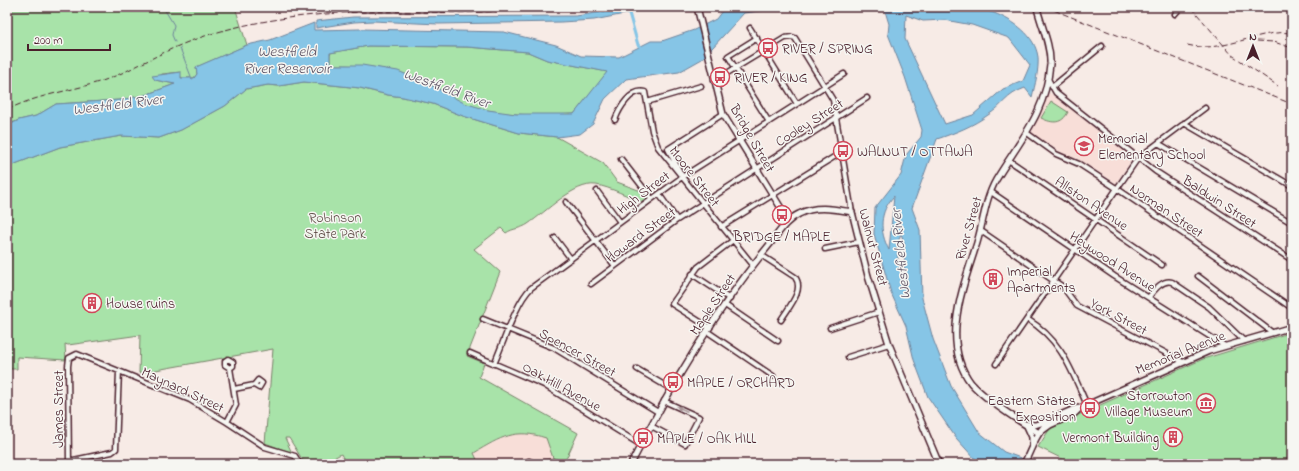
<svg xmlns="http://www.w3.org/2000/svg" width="1299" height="471" viewBox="0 0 1299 471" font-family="'Indie Flower',sans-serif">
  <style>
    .built { fill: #f8ded8 }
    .green { fill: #a8e3a9; stroke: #79816a }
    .water { fill: #86c5e6; stroke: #6e839b; fill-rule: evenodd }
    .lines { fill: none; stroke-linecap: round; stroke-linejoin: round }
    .stream { stroke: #6e839b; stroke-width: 1 }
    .canal { stroke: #86c5e6; stroke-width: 3 }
    .minor-casing { stroke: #4a1f2b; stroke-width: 7 }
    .major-casing { stroke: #4a1f2b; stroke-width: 8 }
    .minor { stroke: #f6f6f2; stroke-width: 4 }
    .major { stroke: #f6f6f2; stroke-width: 5 }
    .rail { stroke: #4a1f2b; stroke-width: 1; stroke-dasharray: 6 3; stroke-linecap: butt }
    .oneway { fill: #a99598 }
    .labels { text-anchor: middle; stroke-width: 3; stroke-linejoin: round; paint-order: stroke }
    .poi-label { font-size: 14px; fill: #4a1f2b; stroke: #f6f6f2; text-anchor: start }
    .street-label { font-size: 14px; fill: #4a1f2b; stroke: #f6f6f2 }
    .park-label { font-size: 14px; fill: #62504a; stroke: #f6f6f2 }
    .water-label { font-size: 15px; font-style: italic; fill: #5c5163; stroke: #f6f6f2 }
  </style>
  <rect width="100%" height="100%" fill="#f7ebe6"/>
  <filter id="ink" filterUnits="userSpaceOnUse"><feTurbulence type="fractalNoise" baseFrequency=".025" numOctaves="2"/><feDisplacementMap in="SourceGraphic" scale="8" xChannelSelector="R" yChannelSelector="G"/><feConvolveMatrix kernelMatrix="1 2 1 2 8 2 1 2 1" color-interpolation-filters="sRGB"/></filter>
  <g filter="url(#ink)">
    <path class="built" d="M 1050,93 L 1133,158 L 1116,183 L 1076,158 L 1070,158 L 1033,134 L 1032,132 L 1047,95 Z
      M 530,433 L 546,438 L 553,458 L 565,461 L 563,464 L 479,464 L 473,453 L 511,434 Z"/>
    <path class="green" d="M 7,7 L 235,7 L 247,45 L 199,66 L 196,67 L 197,74 L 194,78 L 181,78 L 180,72 L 162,74 L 155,80 L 175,84 L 145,95 L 120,100 L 56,104 L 36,116 L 19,120 L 7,125 Z
      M 368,46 L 467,47 L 528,52 L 547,60 L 608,72 L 574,114 C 537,116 500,116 465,104 C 452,99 441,89 428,83 C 395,68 366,65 330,65 L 330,53 Z
      M 304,82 L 360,88 L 388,95 L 403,97 L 433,104 L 463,116 L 519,133 L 557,137 L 603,163 L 617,182 L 641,191 L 647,198 L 642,202 C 629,197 610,187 596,185 C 574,182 546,212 528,224 C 521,229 513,228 506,233 L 501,228 L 474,249 L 500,272 L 467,356 L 484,363 L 479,377 L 578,433 L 565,461 L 553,458 L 546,438 C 515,428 501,437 474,453 L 479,464 L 346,464 L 341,454 L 322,464 L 305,464 L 289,438 L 285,438 L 292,453 L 265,443 L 273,349 L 139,373 L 140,335 L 68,345 L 65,344 L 66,360 L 17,357 L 17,369 L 7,369 L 7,167 L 60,147 L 121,136 L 159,138 L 181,130 L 225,106 L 246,89 L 268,85 L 279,86 Z
      M 1051,101 L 1068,112 C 1062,124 1053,124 1041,118 Z
      M 1292,332 L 1292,464 L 1073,464 L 1038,447 L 1051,427 L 1203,359 Z"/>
    <path class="water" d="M 725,7 L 770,7 L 767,10 L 744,13 L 702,59 L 679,72 L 626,79 L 605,99 L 593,124 L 580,134 L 557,137 L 519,133 L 463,116 L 433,104 L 403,97 L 388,95 L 360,88 L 304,82 L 279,86 L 268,85 L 246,89 L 225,106 L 181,130 L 159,138 L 121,136 L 60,147 L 7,167 L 7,126 L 19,120 L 36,116 L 56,104 L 120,100 L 145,95 L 175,84 L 155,80 L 152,76 L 181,72 L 181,78 L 194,78 L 197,74 L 196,67 L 247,45 L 270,40 L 314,23 L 314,30 L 316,30 L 360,29 L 504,32 L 556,45 L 581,56 L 619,57 L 651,41 L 662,41 L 694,30 L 716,19 ZM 368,46 L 467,47 L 528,52 L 547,60 L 607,72 L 574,114 L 516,114 L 488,110 L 464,103 L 429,84 L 398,71 L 362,65 L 330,65 L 330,53 Z
      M 882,7 L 927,7 C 939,12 954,9 967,10 C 975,10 986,10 994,13 C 1014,21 1035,35 1038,57 C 1039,70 1035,85 1032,97 L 1025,88 C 1005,95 1004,105 988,115 C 973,126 955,133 937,139 L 912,208 L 920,230 L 922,298 L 933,339 L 951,386 L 979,432 L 1004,452 L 1037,464 L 983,464 L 975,459 L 956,438 L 928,397 L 914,360 L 906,326 L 891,293 L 874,234 L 875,208 L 901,175 L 906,155 L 921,137 L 922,130 L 905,77 L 888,34 L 889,24 L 885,11 ZM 906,15 L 923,21 L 945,20 L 972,25 L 1009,38 L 1030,65 L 1023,81 L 1003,89 L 973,115 L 945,124 L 905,39 ZM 894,196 L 889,250 C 879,231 879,212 894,196 ZM 901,233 L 904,243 L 905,280 C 897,266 895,249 901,233 Z
      M 627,8 L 631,9 L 630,13 L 594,20 L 561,22 L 438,24 L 373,21 L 354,22 L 316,28 L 316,21 L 353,17 L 576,16 Z"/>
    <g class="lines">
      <path class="stream" d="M 163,7 L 174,25 L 172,35 L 175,42
        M 180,48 L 192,79"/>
      <path class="canal" d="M 626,11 L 629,13 L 638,45 L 643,48"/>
      <g class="minor-casing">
        <path id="minor" d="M 1175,14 L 1181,7
          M 750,28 L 797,104
          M 757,38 L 728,56 L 769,122
          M 1048,79 L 1056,93 L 1155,171 L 1292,260
          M 714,81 L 785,38 L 792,37 L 795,38 L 833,100 L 852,212
          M 1052,87 L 1102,46
          M 647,102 L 701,86
          M 615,120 C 619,109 631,88 645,92 L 652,131 L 658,147 L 753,265
          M 1184,123 L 1292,186
          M 1027,133 L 1056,154 L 1079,164 L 1116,188 L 1292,308
          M 1158,143 L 1292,223
          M 621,159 L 652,199
          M 1010,161 L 1162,265
          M 681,174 L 668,149 L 723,114
          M 597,191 L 620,222
          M 991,192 L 1114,276 L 1225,346
          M 659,194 L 677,220
          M 566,202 L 615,266
          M 721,227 L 842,152
          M 981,231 L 1063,287 L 1077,306 L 1183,362
          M 555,238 L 571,259
          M 825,249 L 859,242
          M 761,255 L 795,277 C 805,290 788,308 781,320
          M 692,274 L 730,299
          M 1198,276 L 1273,333
          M 591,284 L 677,220 L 867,98
          M 1149,297 C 1154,290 1163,279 1172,282 L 1209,307 L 1244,341
          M 725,305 L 778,341
          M 483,319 L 554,348 L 658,412
          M 1027,319 C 1062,340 1071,370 1087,405
          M 710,328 L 672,304 L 698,267 L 732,241
          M 830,328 L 879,312
          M 708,332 L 773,376
          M 470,353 L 544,385 L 641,445
          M 848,357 L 889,344
          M 494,364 C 503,344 516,302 531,288 L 682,177 L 844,74
          M 996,364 L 1138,158 L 1205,108
          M 637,369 L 671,389
          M 234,389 L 254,385 L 258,380 L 262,383 L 259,388 L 254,385
          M 227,422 L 236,405 L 230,368 L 233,366 L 233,362 L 228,359 L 225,361 L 225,365 L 230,368
          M 651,426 L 685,444 L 699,417 L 664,401
          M 69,461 L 112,452 L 116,449 L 119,371
          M 69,464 L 68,366 L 69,358 L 77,354 L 190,400 L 227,422 L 265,447 L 295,456 L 300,464
          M 523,464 L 529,461 L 535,464
          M 538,464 L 552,462 L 564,464"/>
      </g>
      <g class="major-casing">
        <path id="major" d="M 697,7 L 723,114 L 789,221
          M 1037,8 C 1041,25 1051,46 1050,64 C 1046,113 1020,140 996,180 C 984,201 983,227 975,249 C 962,290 941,344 971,383 C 986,400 1019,421 1039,433
          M 1026,424 L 1035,425 L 1047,421
          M 1027,426 L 1032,437 L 1032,445
          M 1039,433 L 1050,425 L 1074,414 L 1080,408 L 1209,351 L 1292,327
          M 631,464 C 670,387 715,311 770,244 C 778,234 786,220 799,214 C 816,205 834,209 852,212 L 868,276 L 889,344 L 939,464
          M 1024,464 C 1036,439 1038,424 1065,413 C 1071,411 1074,408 1080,408"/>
      </g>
      <use href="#minor" class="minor"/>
      <use href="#major" class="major"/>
      <path class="rail" d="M 1046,7 L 1292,104
        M 1191,7 L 1232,55 L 1278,86
        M 1257,41 L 1274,42 L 1292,48
        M 1187,45 C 1225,54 1257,29 1292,33
        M 7,110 C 38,94 73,91 105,80 C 132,70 156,55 183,44 C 225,27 270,19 315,15 C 390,7 465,18 539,7"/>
    </g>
    <defs><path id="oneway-solid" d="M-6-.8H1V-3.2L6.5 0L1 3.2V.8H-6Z"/></defs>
    <use class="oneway" href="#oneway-solid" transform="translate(682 409) rotate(-156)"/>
  </g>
  <defs>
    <g id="bus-ring" transform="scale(1)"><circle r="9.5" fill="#f6f6f2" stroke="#d1495b" stroke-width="1.5"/><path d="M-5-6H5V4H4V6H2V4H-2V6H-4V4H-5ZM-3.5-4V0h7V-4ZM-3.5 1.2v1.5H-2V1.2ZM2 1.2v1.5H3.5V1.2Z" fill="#d1495b"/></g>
    <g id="school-ring" transform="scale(1)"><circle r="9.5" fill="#f6f6f2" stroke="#d1495b" stroke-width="1.5"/><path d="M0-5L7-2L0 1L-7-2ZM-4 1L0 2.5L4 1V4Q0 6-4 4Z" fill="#d1495b"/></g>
    <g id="building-ring" transform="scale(1)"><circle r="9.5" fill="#f6f6f2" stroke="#d1495b" stroke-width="1.5"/><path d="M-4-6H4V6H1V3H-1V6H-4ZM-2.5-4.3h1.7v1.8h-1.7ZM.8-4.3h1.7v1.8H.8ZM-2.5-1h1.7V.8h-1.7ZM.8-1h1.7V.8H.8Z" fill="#d1495b"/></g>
    <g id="museum-ring" transform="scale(1)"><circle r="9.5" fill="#f6f6f2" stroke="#d1495b" stroke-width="1.5"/><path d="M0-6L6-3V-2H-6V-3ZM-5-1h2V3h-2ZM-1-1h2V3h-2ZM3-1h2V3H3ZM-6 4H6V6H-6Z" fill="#d1495b"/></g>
  </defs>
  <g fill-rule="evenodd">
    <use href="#bus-ring" x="768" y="48"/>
    <use href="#bus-ring" x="720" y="77"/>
    <use href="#school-ring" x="1084" y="146"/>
    <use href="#bus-ring" x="843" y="151"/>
    <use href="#bus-ring" x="782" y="215"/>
    <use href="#building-ring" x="993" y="279"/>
    <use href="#building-ring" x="92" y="303"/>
    <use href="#bus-ring" x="673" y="382"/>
    <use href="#museum-ring" x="1206" y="403"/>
    <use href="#bus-ring" x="1090" y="408"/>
    <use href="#building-ring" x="1173" y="437"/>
    <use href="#bus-ring" x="643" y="438"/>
  </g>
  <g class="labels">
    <g class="poi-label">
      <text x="782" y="53">RIVER / SPRING</text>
      <text x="734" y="82">RIVER / KING</text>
      <text x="1098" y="143">Memorial<tspan x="1098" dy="16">Elementary School</tspan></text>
      <text x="857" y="156">WALNUT / OTTAWA</text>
      <text x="782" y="241" text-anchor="middle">BRIDGE / MAPLE</text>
      <text x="1007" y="276">Imperial<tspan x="1007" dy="16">Apartments</tspan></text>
      <text x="106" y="308">House ruins</text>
      <text x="687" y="387">MAPLE / ORCHARD</text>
      <text x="1192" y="400" text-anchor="end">Storrowton<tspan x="1192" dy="16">Village Museum</tspan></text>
      <text x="1076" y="405" text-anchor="end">Eastern States<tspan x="1076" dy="16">Exposition</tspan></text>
      <text x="1159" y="442" text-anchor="end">Vermont Building</text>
      <text x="657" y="443">MAPLE / OAK HILL</text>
    </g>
    <g class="street-label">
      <text transform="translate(809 122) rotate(-32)" y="5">Cooley Street</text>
      <text transform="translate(753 138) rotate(60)" y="5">Bridge Street</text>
      <text transform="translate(695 176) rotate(52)" y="5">Moore Street</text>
      <text transform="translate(643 192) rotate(-37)" y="5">High Street</text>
      <text transform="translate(1220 201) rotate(33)" y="5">Baldwin Street</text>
      <text transform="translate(1092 203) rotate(34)" y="5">Allston Avenue</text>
      <text transform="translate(1167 210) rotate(34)" y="5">Norman Street</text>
      <text transform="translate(968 228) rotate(-74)" y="5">River Street</text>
      <text transform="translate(640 234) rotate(-36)" y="5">Howard Street</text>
      <text transform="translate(874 247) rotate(75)" y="5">Walnut Street</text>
      <text transform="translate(1113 261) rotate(33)" y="5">Heywood Avenue</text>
      <text transform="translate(712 304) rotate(-56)" y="5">Maple Street</text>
      <text transform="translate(1119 316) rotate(28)" y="5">York Street</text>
      <text transform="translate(578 352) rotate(29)" y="5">Spencer Street</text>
      <text transform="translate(1180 352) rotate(-22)" y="5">Memorial Avenue</text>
      <text transform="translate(562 386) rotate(29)" y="5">Oak Hill Avenue</text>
      <text transform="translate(183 389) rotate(25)" y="5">Maynard Street</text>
      <text transform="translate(58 409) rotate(-90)" y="5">James Street</text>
    </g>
    <g class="park-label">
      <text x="335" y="222">Robinson<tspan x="335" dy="16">State Park</tspan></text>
    </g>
    <g class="water-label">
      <text x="287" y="56">Westfield<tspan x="287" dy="17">River Reservoir</tspan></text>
      <text transform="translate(447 88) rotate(20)" y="5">Westfield River</text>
      <text transform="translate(118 104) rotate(-7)" y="5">Westfield River</text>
      <text transform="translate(900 254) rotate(-96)" y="5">Westfield River</text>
    </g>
  </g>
  <rect width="1299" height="471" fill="none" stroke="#f6f6f2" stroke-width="24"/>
  <rect x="12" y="12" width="1275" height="447" fill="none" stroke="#4a1f2b" stroke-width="1.5" filter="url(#ink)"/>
  <g transform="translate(1253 46)" stroke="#f6f6f2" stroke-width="3" paint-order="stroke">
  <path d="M0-3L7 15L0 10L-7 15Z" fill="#4a1f2b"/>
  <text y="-6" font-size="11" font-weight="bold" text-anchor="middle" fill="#4a1f2b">N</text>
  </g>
  <path d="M28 44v6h82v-6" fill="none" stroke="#4a1f2b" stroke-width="2"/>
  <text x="34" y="44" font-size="12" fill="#4a1f2b" stroke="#f6f6f2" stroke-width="3" paint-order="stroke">200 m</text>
</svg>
